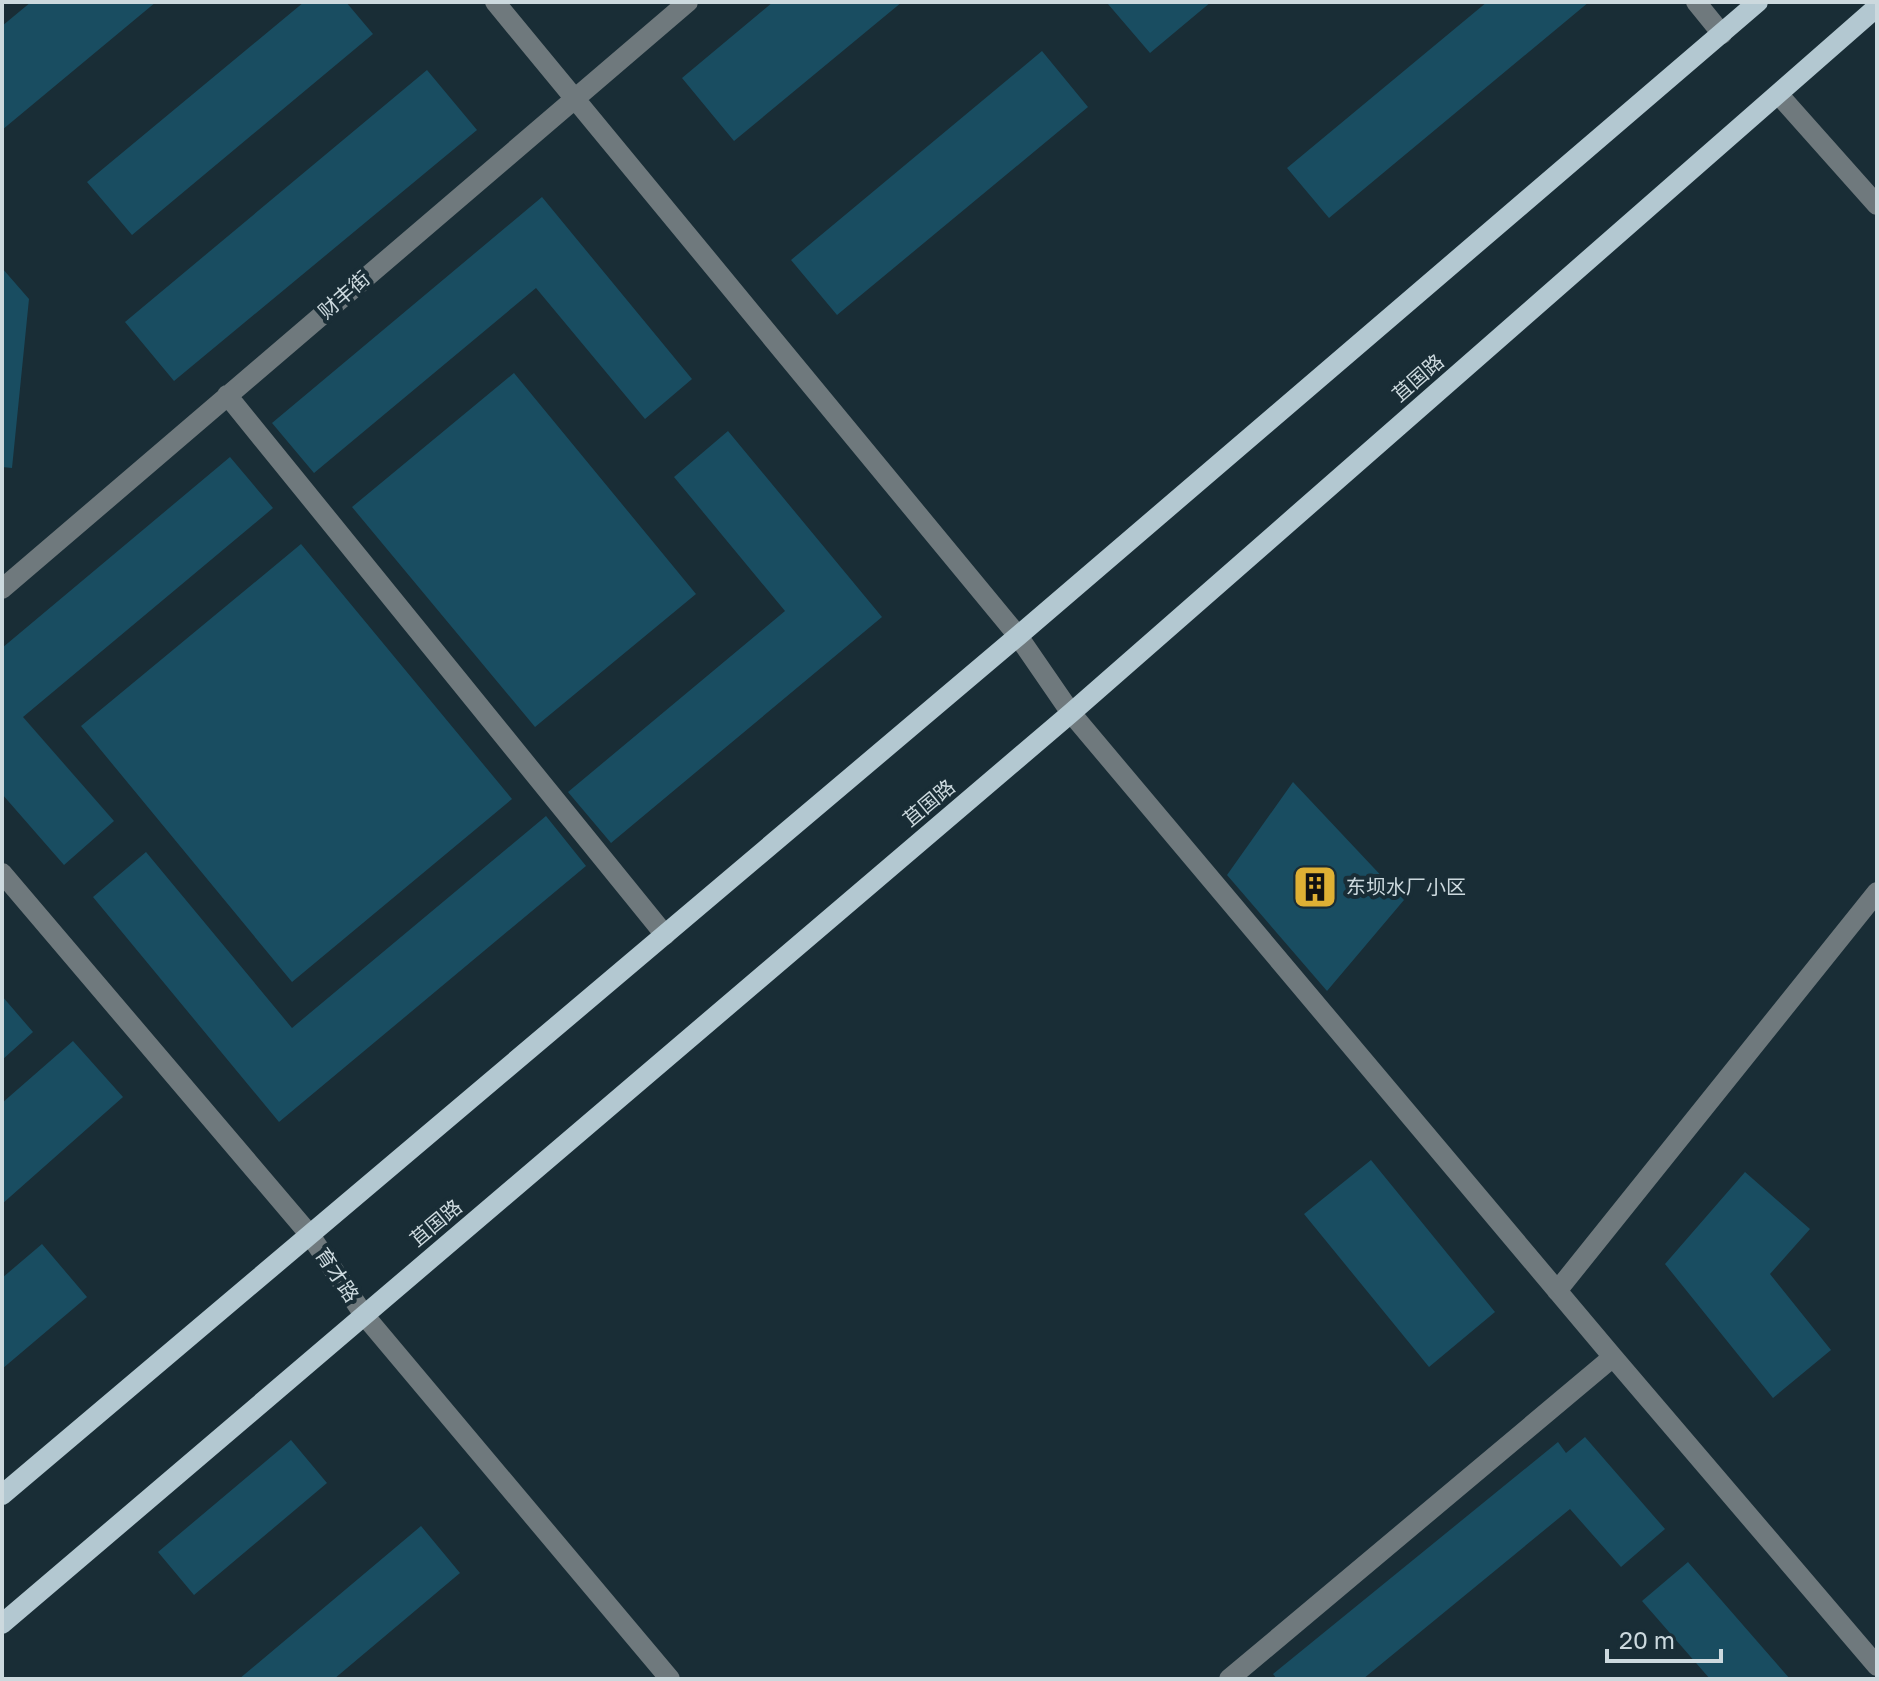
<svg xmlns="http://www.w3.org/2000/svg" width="1879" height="1681" viewBox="0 0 1879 1681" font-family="'Golos Text','Noto Sans SC',sans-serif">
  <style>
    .building { fill: #194d61 }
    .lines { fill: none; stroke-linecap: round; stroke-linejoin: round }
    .minor { stroke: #6f797d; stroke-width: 20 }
    .major { stroke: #b3c8d1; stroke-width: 20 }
    .labels { text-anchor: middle; stroke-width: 8; stroke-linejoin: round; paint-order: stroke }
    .street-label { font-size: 20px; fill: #ccd9de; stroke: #192d36 }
    .poi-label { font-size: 20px; fill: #ccd9de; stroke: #192d36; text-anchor: start }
  </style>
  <rect width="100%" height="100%" fill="#192d36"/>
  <path class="building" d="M 31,2 L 156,2 L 2,130 L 2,26 Z
    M 304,2 L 346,2 L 373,34 L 132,235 L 87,182 Z
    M 773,2 L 902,2 L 734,141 L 682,78 Z
    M 1111,2 L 1211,2 L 1150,53 L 1108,4 Z
    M 1487,2 L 1589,2 L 1329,218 L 1287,168 Z
    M 1042,51 L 1088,107 L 837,315 L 791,260 Z
    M 427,70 L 477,130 L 174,381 L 125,322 Z
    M 542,197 L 692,379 L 645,419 L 536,288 L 314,473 L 272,423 Z
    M 2,268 L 29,299 L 12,468 L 2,467 Z
    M 514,373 L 696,594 L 535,727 L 352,507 Z
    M 728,431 L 882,617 L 611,843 L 568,792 L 785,611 L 674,477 Z
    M 230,457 L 273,508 L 23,717 L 114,821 L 64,865 L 2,794 L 2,648 Z
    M 301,544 L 512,799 L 292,982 L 81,726 Z
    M 1293,782 L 1404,900 L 1327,991 L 1227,875 Z
    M 546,816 L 586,866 L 279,1122 L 93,897 L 146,852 L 292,1028 Z
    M 2,996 L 33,1032 L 2,1060 Z
    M 73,1041 L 123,1097 L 2,1204 L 2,1103 Z
    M 1371,1160 L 1495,1312 L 1429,1367 L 1304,1214 Z
    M 1745,1172 L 1810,1229 L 1770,1274 L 1831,1350 L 1773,1398 L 1665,1264 Z
    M 42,1244 L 87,1297 L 2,1369 L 2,1278 Z
    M 1585,1437 L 1665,1529 L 1621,1567 L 1570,1509 L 1363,1679 L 1277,1679 L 1273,1674 L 1558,1442 L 1566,1453 Z
    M 291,1440 L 327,1483 L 194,1595 L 158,1552 Z
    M 421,1526 L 460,1573 L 334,1679 L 239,1679 Z
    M 1688,1562 L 1790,1679 L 1710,1679 L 1642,1601 Z"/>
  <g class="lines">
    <path class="minor" d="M 495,2 L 1018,636 L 1071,713 L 1613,1357 L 1877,1666
      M 1696,2 L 1722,34
      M 1779,95 L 1877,205
      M 227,395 L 665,935
      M 2,589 L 688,2
      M 2,873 L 310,1235 L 364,1315 L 670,1679
      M 1557,1291 L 1877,892
      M 1229,1679 L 1613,1357"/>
    <path class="major" d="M 2,1495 L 1018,636 L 1758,2
      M 2,1624 L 1071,713 L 1877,7"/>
  </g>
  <defs>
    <g id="building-square" transform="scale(2.3)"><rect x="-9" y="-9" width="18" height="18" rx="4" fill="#dfb034" stroke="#192d36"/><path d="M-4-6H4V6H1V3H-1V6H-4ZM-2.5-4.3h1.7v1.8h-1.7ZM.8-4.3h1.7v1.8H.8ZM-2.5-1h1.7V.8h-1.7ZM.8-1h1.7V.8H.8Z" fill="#111"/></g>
  </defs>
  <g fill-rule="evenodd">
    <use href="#building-square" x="1315" y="887"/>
  </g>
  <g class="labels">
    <g class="street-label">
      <text transform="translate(344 295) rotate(-41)" y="7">财丰街</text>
      <text transform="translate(1418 378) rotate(-41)" y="7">苴国路</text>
      <text transform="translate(929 803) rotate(-40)" y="7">苴国路</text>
      <text transform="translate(436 1223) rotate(-40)" y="7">苴国路</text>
      <text transform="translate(337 1275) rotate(56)" y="7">育才路</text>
    </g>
    <g class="poi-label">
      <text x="1346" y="894">东坝水厂小区</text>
    </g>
  </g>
  <rect width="1879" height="1681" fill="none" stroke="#ccd9de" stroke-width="8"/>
  <path d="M1607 1649v12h114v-12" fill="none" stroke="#ccd9de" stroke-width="4"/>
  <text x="1619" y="1649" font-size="24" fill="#ccd9de" stroke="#192d36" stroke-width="6" paint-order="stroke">20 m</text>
</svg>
